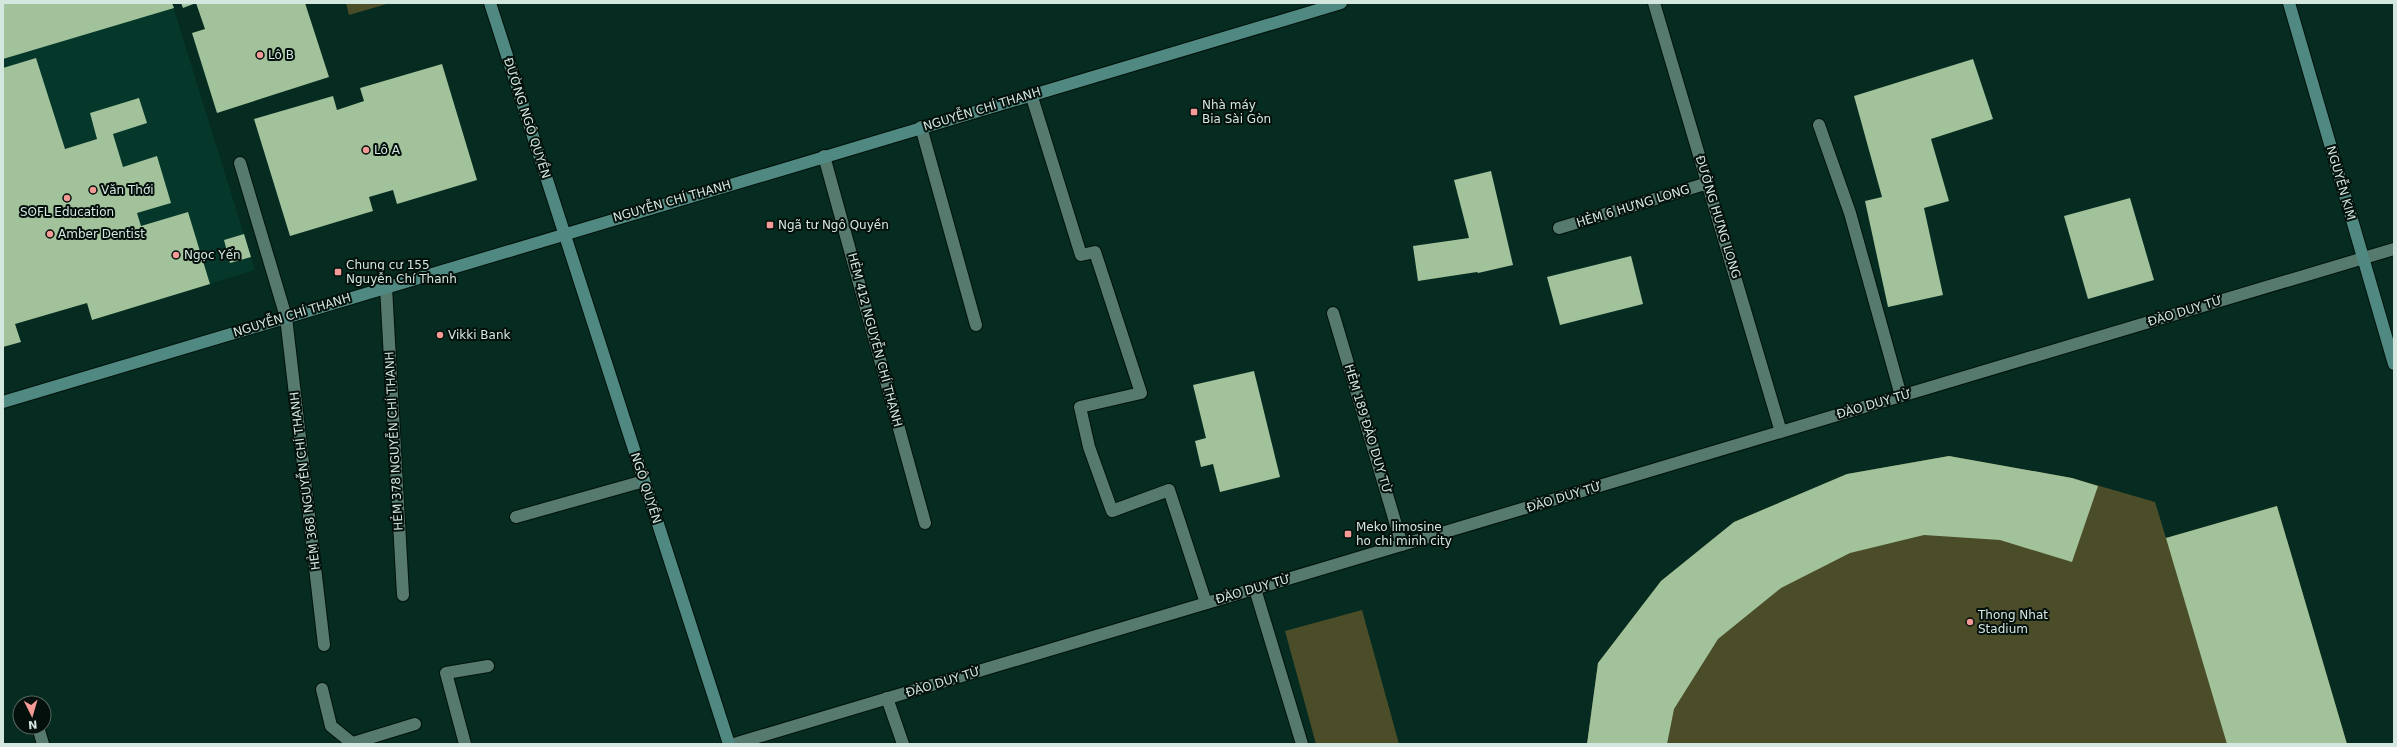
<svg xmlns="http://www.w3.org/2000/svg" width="2397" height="747" viewBox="0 0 2397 747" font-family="'DejaVu Sans',sans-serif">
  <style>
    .built { fill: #05372a }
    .green { fill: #4b4d28 }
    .building { fill: #a1c29a }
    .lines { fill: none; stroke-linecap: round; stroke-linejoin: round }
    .lane-casing { stroke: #00120b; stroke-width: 14 }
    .street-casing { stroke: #00120b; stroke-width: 14 }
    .secondary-casing { stroke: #00120b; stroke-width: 14 }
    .lane { stroke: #567a6d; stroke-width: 12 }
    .street { stroke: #567a6d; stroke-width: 12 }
    .secondary { stroke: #4f8981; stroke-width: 12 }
    .poi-dot { fill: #f59b97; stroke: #04100c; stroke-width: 1.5 }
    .labels { text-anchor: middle; stroke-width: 4; stroke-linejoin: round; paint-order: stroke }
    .poi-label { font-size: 12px; fill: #d4e7df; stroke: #04100c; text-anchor: start }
    .street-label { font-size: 12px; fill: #d4e7df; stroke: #04100c }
  </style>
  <rect width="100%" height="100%" fill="#062b20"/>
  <path class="built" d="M 3,3 L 172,3 L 255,270 L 210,284 L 188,212 L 141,226 L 113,134 L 3,167 Z"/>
  <path class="green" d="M 346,3 L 390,3 L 349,15 Z
    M 1949,456 L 2072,478 L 2155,502 L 2166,538 L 2277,506 L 2347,744 L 1587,744 L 1598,663 L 1661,581 L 1734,522 L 1847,474 Z
    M 1362,610 L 1399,744 L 1316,744 L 1285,631 Z"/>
  <path class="building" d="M 3,3 L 172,3 L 174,8 L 3,59 Z
    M 181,3 L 305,3 L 329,77 L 217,113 L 192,33 L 205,29 L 196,3 L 183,8 Z
    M 36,58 L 65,149 L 97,139 L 90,113 L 139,98 L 147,123 L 113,134 L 123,167 L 157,156 L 171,203 L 137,213 L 141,226 L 188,212 L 210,284 L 92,320 L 87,303 L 15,324 L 21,342 L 3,347 L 3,68 Z
    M 1973,59 L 1993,119 L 1931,139 L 1949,201 L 1924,208 L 1943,295 L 1888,307 L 1865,201 L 1882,197 L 1854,96 Z
    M 442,64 L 477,180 L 397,204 L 393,190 L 369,197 L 373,211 L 290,236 L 254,119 L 333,96 L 337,110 L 364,101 L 360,88 Z
    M 1491,171 L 1513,265 L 1478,273 L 1477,272 L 1418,281 L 1413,246 L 1469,238 L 1454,180 Z
    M 2130,198 L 2154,280 L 2088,299 L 2064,216 Z
    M 244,234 L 251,257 L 230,263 L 224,240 Z
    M 1631,256 L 1643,304 L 1560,325 L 1547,277 Z
    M 1254,371 L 1280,477 L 1220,492 L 1213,464 L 1201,467 L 1195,441 L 1206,438 L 1193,385 Z
    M 1949,456 L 2072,478 L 2098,486 L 2072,562 L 2000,540 L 1924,535 L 1850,553 L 1781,588 L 1718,639 L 1674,709 L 1667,744 L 1587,744 L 1598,663 L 1661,581 L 1734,522 L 1847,474 Z
    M 2277,506 L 2347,744 L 2227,744 L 2166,538 Z"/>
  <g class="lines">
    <g class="lane-casing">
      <path id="lane" d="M 1031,94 L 1081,255 L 1095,252 L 1141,393 L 1080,407 L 1089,447 L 1112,511 L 1169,490 L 1206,603
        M 1819,125 L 1850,213 L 1901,396
        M 240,163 L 286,317 L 324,645
        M 386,287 L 403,595
        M 1333,313 L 1402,545
        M 516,517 L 644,481
        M 1255,589 L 1302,744
        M 322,689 L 331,726 L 353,744
        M 887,698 L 903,744
        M 38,727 L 43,744
        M 353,743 L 415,724
        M 465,744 L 446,673 L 488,666"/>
    </g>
    <g class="street-casing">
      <path id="street" d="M 1654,3 L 1781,432
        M 921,127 L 976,325
        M 824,156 L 925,523
        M 1559,228 L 1708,183
        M 734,744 L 2394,249"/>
    </g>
    <g class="secondary-casing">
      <path id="secondary" d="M 490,3 L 729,744
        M 2289,3 L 2394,364
        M 3,402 L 1341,3"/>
    </g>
    <use href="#lane" class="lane"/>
    <use href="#street" class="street"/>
    <use href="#secondary" class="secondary"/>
  </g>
  <g class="poi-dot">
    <circle cx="260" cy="55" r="4"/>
    <rect x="1190" y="108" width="8" height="8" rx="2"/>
    <circle cx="366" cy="150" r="4"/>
    <circle cx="93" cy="190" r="4"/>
    <circle cx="67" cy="198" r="4"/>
    <rect x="766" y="221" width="8" height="8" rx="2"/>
    <circle cx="50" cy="234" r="4"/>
    <circle cx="176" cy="255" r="4"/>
    <rect x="334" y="268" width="8" height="8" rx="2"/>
    <circle cx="440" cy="335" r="4"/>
    <rect x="1344" y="530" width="8" height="8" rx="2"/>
    <circle cx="1970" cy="622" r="4"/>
  </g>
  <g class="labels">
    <g class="poi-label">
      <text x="268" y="59">Lô B</text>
      <text x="1202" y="109">Nhà máy<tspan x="1202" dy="14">Bia Sài Gòn</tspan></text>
      <text x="374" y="154">Lô A</text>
      <text x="101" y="194">Văn Thới</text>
      <text x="67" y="216" text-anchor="middle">SOFL Education</text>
      <text x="778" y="229">Ngã tư Ngô Quyền</text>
      <text x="58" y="238">Amber Dentist</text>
      <text x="184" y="259">Ngọc Yến</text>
      <text x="346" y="269">Chung cư 155<tspan x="346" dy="14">Nguyễn Chí Thanh</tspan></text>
      <text x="448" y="339">Vikki Bank</text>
      <text x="1356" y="531">Meko limosine<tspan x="1356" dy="14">ho chi minh city</tspan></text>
      <text x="1978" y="619">Thong Nhat<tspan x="1978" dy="14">Stadium</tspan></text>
    </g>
    <g class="street-label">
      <text transform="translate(982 109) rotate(-17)" y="4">NGUYỄN CHÍ THANH</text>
      <text transform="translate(527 118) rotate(72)" y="4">ĐƯỜNG NGÔ QUYỀN</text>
      <text transform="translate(2341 183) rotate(74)" y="4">NGUYỄN KIM</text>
      <text transform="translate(672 201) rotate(-16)" y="4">NGUYỄN CHÍ THANH</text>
      <text transform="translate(1633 206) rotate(-17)" y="4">HẺM 6 HƯNG LONG</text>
      <text transform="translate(1718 217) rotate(73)" y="4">ĐƯỜNG HƯNG LONG</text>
      <text transform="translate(2185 311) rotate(-17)" y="4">ĐÀO DUY TỪ</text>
      <text transform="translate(292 315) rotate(-17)" y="4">NGUYỄN CHÍ THANH</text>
      <text transform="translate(875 340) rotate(75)" y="4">HẺM 412 NGUYỄN CHÍ THANH</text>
      <text transform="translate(1874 404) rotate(-16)" y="4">ĐÀO DUY TỪ</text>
      <text transform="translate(1368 429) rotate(73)" y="4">HẺM 189 ĐÀO DUY TỪ</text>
      <text transform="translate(394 441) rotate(-93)" y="4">HẺM 378 NGUYỄN CHÍ THANH</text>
      <text transform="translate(305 481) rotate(-97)" y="4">HẺM 368 NGUYỄN CHÍ THANH</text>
      <text transform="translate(646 488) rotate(72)" y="4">NGÔ QUYỀN</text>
      <text transform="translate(1564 497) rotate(-17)" y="4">ĐÀO DUY TỪ</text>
      <text transform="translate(1253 589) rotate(-16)" y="4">ĐÀO DUY TỪ</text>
      <text transform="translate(943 682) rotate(-17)" y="4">ĐÀO DUY TỪ</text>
    </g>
  </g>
  <rect width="2397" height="747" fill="none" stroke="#d4e7df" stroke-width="8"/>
  <g transform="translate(32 715) rotate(175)"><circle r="19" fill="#04100c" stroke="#576660"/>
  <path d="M0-3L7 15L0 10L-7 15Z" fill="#f59b97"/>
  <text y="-6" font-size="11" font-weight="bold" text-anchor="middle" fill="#d4e7df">N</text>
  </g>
</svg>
